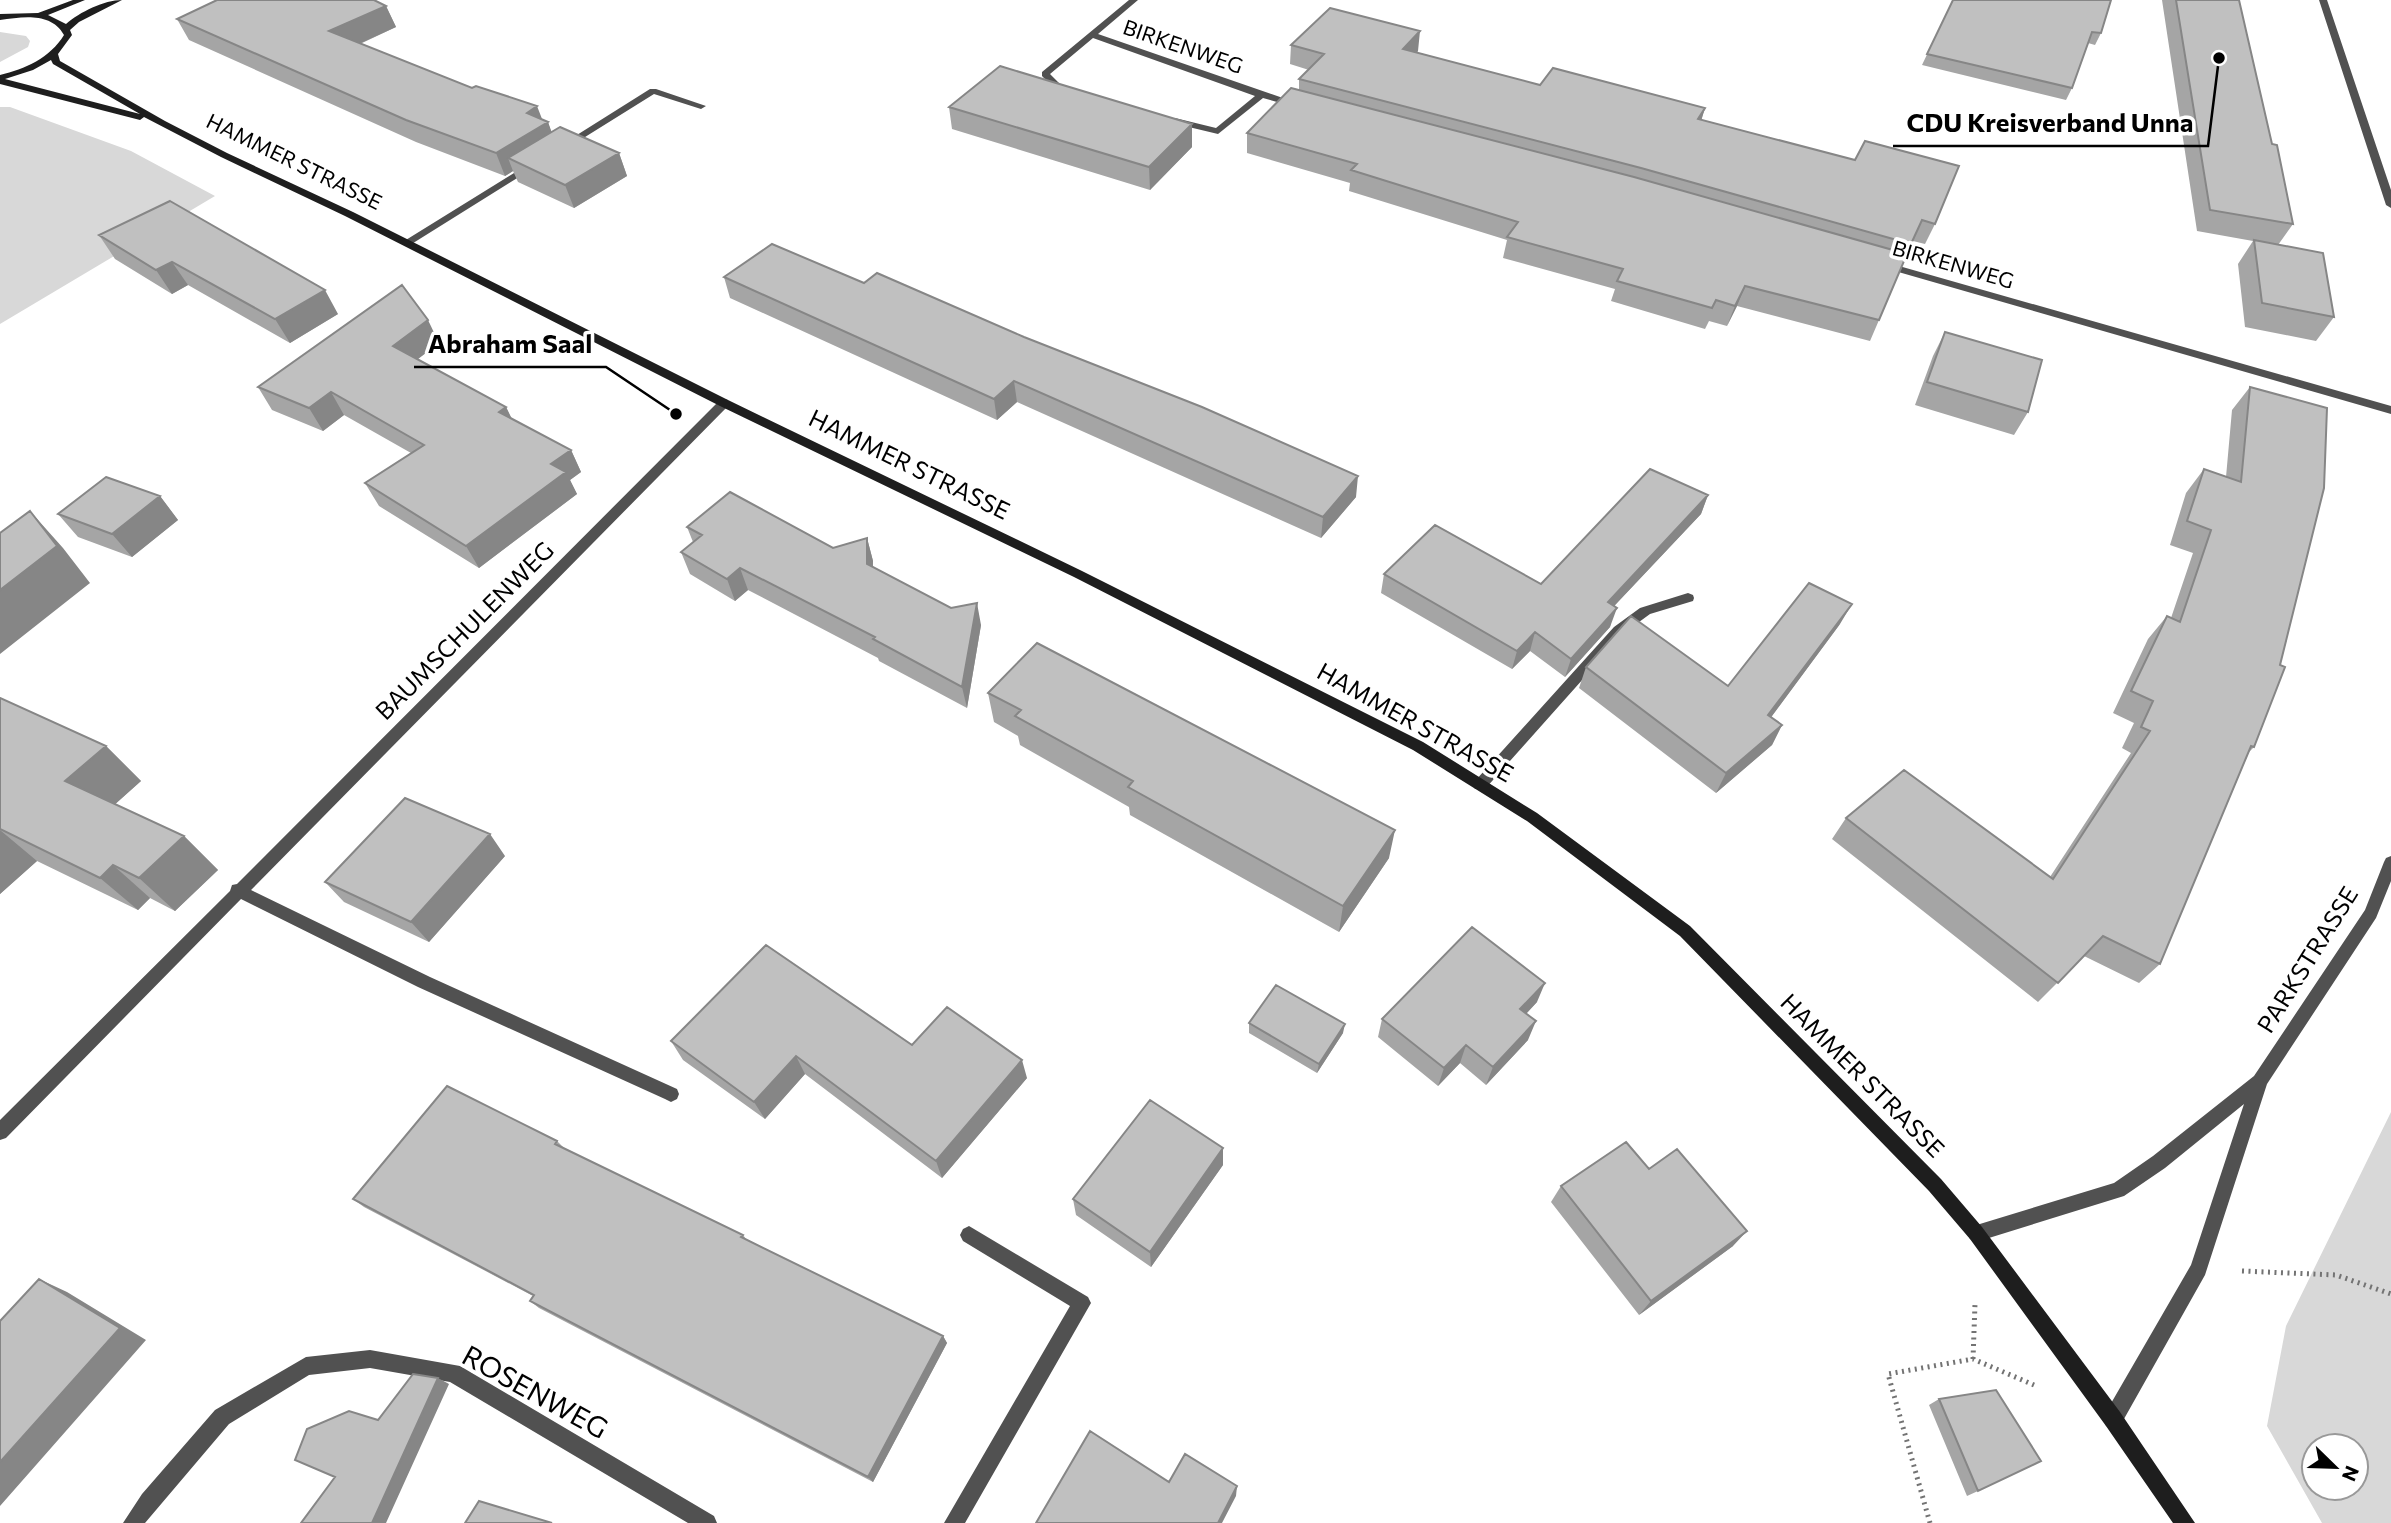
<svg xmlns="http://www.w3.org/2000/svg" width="2391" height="1523" viewBox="0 0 2391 1523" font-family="Commissioner,sans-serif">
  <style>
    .green { fill: #d8d8d8; fill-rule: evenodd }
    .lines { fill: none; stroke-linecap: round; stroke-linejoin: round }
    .path { stroke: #737373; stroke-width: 5; stroke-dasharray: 2 4.5; stroke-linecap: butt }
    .service { fill: #515151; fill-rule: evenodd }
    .minor { fill: #515151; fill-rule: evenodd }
    .secondary { fill: #1e1e1e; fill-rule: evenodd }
    .wall { fill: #a5a5a5 }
    .shaded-wall { fill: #868686 }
    .building { fill: #c0c0c0; stroke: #868686; stroke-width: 2 }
    .labels { text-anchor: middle; stroke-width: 7; stroke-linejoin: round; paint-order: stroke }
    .far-street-label { font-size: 21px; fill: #000; stroke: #fff }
    .street-label { font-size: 24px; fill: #000; stroke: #fff }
    .near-street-label { font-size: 28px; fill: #000; stroke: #fff }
    .leader { fill: none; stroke: #000; stroke-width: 2.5 }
    .callout-dot { fill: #000; stroke: #fff; stroke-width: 2.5 }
    .callout-label { font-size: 26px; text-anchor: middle; font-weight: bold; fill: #000; stroke: #fff; stroke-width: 7; stroke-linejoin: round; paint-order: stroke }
  </style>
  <rect width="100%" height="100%" fill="#fff"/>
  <path class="green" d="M 0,32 L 26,36 L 30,41 L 28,47 L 0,62 Z
    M 0,107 L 10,107 L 131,151 L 215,196 L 0,324 Z
    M 2391,1112 L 2391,1523 L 2322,1523 L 2267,1426 L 2286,1326 ZM 2314,1446 L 2356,1446 L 2356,1488 L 2314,1488 Z"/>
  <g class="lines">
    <path class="path" d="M 2242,1271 L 2336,1275 L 2391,1294
      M 1973,1359 L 1975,1304
      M 1930,1523 L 1888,1374 L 1973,1359 L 2034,1385"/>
    <path class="service" d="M 650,89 L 656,89 L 706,106 L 701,109 L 654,94 L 569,147 L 561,145 Z
      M 527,165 L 535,167 L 410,245 L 401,243 Z
      M 724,399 L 728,400 L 728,406 L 251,890 L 430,977 L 677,1089 L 679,1094 L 677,1099 L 671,1102 L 665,1099 L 418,987 L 241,899 L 6,1138 L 0,1140 L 0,1120 L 230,891 L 232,885 L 237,884 L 720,400 Z
      M 1688,593 L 1693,595 L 1694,598 L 1693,601 L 1650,614 L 1624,633 L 1485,789 L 1475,789 L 1473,785 L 1475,781 L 1614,627 L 1640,608 Z
      M 969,1226 L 1088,1297 L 1091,1303 L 965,1523 L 944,1523 L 1070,1306 L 963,1241 L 960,1235 L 963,1229 Z"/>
    <path class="minor" d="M 1129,0 L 1138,0 L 1098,34 L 1303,105 L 1298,108 L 1263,98 L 1218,134 L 1172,123 L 1172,119 L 1175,118 L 1216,128 L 1255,96 L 1093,38 L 1050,74 L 1061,85 L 1071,88 L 1071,92 L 1055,89 L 1042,76 L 1042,72 Z
      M 2319,0 L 2327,0 L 2391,190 L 2391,208 L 2386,205 Z
      M 1885,262 L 2391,406 L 2391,414 L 1881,267 L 1880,265 Z
      M 2391,856 L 2391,881 L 2376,918 L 2267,1084 L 2205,1275 L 2120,1426 L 2113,1428 L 2106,1426 L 2104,1419 L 2106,1412 L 2191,1265 L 2244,1104 L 2165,1168 L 2124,1196 L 1976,1242 L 1970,1239 L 1967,1233 L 1970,1227 L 2114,1183 L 2153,1156 L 2254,1076 L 2365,910 L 2384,862 L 2386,858 Z
      M 370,1350 L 460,1366 L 714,1516 L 717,1523 L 688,1523 L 450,1382 L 370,1368 L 309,1375 L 229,1424 L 145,1523 L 123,1523 L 142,1494 L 215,1410 L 306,1357 Z"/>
    <path class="secondary" d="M 73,0 L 85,0 L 48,15 L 66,24 C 80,12 104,0 122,0 L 79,22 L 70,30 L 72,35 L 58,54 L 60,61 L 165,121 L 227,153 L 353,212 L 728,400 L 1082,571 L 1423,742 L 1537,813 L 1690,926 L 1941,1179 L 1982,1227 L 2120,1412 L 2195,1523 L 2173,1523 L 2106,1426 L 1970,1239 L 1929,1191 L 1680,936 L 1527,821 L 1413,750 L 1074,577 L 720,406 L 345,216 L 221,157 L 144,117 L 140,120 L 0,84 L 0,75 C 25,69 50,58 64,35 C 51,12 23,17 0,20 L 0,14 L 38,13 ZM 51,60 L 53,64 L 140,114 L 5,79 L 33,70 Z"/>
  </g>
  <path class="wall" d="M 1953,0 L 2101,33 L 2095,45 L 2088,43 L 2072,88 L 2066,100 L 1922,65 Z
    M 2162,0 L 2239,0 L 2272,144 L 2293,224 L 2278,245 L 2334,317 L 2316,341 L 2245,327 L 2238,264 L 2253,241 L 2197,231 Z
    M 386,6 L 396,27 L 360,44 L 548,122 L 551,132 L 619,153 L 627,176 L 574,208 L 518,182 L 513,171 L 505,176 L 416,142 L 189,40 L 177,19 Z
    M 1291,45 L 1418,51 L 1416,53 L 1540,85 L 1705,108 L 1701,120 L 1935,224 L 1925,244 L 1913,241 L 1870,341 L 1737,306 L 1727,326 L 1709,321 L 1705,329 L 1611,301 L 1615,289 L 1503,258 L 1507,240 L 1349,191 L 1350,183 L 1247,153 L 1247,133 L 1299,90 L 1299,79 L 1309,70 L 1290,64 Z
    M 949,107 L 1192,147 L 1150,190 L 952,129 Z
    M 99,235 L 338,314 L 290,343 L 188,285 L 172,294 L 115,259 Z
    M 724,277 L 1356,497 L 1321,538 L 1017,402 L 997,420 L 730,298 Z
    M 1945,332 L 2028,412 L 2014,435 L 1915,405 L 1933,356 Z
    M 439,343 L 417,359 L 506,407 L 512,419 L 571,450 L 581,472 L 570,480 L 577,494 L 479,568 L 379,506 L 365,483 L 411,453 L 344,415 L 323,431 L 272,410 L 258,387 Z
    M 2250,387 L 2254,747 L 2249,752 L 2160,964 L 2139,983 L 2084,956 L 2038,1002 L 1832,839 L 1846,818 L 2050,877 L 2131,753 L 2122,748 L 2134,723 L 2113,713 L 2148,639 L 2167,616 L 2171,618 L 2193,553 L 2170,545 L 2186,493 L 2204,469 L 2226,477 L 2232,410 Z
    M 1708,495 L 1701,514 L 1614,606 L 1610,627 L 1565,677 L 1530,651 L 1512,669 L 1381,593 L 1384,574 L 1541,584 Z
    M 160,496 L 178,520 L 132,557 L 78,537 L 58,514 Z
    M 687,527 L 833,548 L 867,538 L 873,561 L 873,567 L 981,625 L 967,708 L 879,661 L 878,658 L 748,590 L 735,601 L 690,574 L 681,552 L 693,542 Z
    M 1840,624 L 1771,717 L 1782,725 L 1772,745 L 1716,793 L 1579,688 L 1586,667 L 1728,686 Z
    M 988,693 L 1389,858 L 1339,932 L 1130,815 L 1129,807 L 1020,745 L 1018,736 L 994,722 Z
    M 0,698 L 106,746 L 141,781 L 115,804 L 184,836 L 218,870 L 175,911 L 150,898 L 138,910 L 37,861 L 0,894 Z
    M 505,856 L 429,942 L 344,902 L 325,882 Z
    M 1537,1002 L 1526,1014 L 1528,1040 L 1486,1085 L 1460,1063 L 1438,1086 L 1378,1037 L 1382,1019 Z
    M 1249,1023 L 1343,1033 L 1317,1073 L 1249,1033 Z
    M 671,1041 L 912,1045 L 1027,1078 L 942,1178 L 805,1074 L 765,1119 L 683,1060 Z
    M 557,1141 L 565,1149 L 743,1235 L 746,1239 L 943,1336 L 947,1343 L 873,1482 L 539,1308 L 530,1301 L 533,1296 L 364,1207 L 353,1199 Z
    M 1223,1165 L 1151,1267 L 1076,1215 L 1073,1199 Z
    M 1649,1169 L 1733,1246 L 1639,1315 L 1551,1202 L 1561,1186 Z
    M 1939,1399 L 1978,1491 L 1967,1496 L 1929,1405 Z"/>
  <path class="shaded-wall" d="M 386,6 L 396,27 L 339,53 L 329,31 Z
    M 1420,31 L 1418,51 L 1401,69 L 1403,49 Z
    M 537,106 L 544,124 L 548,122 L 556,144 L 508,158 L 513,171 L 505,176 L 496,153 L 527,113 Z
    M 1705,108 L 1699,128 L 1698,119 Z
    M 1192,124 L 1192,147 L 1150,190 L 1149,167 Z
    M 619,153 L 627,176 L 574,208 L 565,185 Z
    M 172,262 L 188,285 L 172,294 L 156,270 Z
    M 1745,286 L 1737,306 L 1727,326 L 1735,306 Z
    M 325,290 L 338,314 L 290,343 L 275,319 Z
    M 428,320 L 439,343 L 405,369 L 393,346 Z
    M 1014,381 L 1017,402 L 997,420 L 994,399 Z
    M 331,392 L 344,415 L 323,431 L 309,408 Z
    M 506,407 L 517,430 L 499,412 Z
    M 571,450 L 581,472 L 570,480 L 577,494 L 479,568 L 466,546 L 551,464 Z
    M 1358,476 L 1356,497 L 1321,538 L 1323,517 Z
    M 1708,495 L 1701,514 L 1601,620 L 1608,602 Z
    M 160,496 L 178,520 L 132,557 L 112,534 Z
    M 30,511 L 63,548 L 90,583 L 0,654 L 0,590 Z
    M 867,538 L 873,561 L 872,586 L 867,564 Z
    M 740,568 L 748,590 L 735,601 L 727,579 Z
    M 977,603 L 981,625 L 967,708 L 962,687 Z
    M 1852,604 L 1840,624 L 1758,735 L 1768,715 Z
    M 1617,608 L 1610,627 L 1565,677 L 1571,659 Z
    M 1535,632 L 1530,651 L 1512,669 L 1517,651 Z
    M 1782,725 L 1772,745 L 1716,793 L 1726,773 Z
    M 106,746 L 141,781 L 102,816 L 65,781 Z
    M 0,830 L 37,861 L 0,894 Z
    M 1395,830 L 1389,858 L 1339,932 L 1343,906 Z
    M 490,834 L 505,856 L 429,942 L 411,922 Z
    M 184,836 L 218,870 L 175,911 L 139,878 Z
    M 113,865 L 150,898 L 138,910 L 100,878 Z
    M 1545,983 L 1537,1002 L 1513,1028 L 1520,1009 Z
    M 1536,1021 L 1528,1040 L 1486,1085 L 1493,1067 Z
    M 1345,1024 L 1343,1033 L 1317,1073 L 1319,1064 Z
    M 1466,1045 L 1460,1063 L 1438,1086 L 1444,1068 Z
    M 796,1056 L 805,1074 L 765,1119 L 754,1102 Z
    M 1022,1060 L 1027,1078 L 942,1178 L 936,1161 Z
    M 1223,1148 L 1223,1165 L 1151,1267 L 1150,1252 Z
    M 1747,1231 L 1733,1246 L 1639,1315 L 1651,1301 Z
    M 39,1279 L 67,1292 L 146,1340 L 0,1506 L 0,1462 Z
    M 943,1336 L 947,1343 L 873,1482 L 868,1477 Z
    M 438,1378 L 449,1384 L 386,1523 L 372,1523 Z
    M 1237,1486 L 1236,1496 L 1222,1523 L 1218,1523 Z"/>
  <path class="building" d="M 217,0 L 374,0 L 386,6 L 329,31 L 472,88 L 476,86 L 537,106 L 527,113 L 548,122 L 496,153 L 406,120 L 177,19 Z
    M 1953,0 L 2111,0 L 2101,33 L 2092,32 L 2072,88 L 1927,54 Z
    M 2176,0 L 2239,0 L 2272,144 L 2277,145 L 2293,224 L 2210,210 Z
    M 1330,8 L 1420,31 L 1403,49 L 1540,85 L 1553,68 L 1705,108 L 1698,119 L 1855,160 L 1865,141 L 1959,166 L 1935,224 L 1922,220 L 1911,244 L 1641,168 L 1299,79 L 1324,54 L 1291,45 Z
    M 1000,66 L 1192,124 L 1149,167 L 949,107 Z
    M 1291,88 L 1634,177 L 1907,254 L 1879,320 L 1745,286 L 1735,306 L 1716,300 L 1712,308 L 1617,281 L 1623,269 L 1507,237 L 1518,222 L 1351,170 L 1357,164 L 1247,133 Z
    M 560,127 L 619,153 L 565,185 L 508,158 Z
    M 170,201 L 325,290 L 275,319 L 172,262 L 156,270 L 99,235 Z
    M 2254,240 L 2323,253 L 2334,317 L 2262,303 Z
    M 772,244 L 864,283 L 877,273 L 1024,337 L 1202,407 L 1358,476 L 1323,517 L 1014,381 L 994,399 L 724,277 Z
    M 402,285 L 428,320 L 393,346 L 506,407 L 499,412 L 571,450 L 551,464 L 566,472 L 466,546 L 365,483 L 424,445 L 331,392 L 309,408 L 258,387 Z
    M 1945,332 L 2042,360 L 2028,412 L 1927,382 Z
    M 2250,387 L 2327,408 L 2324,488 L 2280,665 L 2285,667 L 2254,747 L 2251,746 L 2160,964 L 2103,936 L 2058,983 L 1846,818 L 1904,770 L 2053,879 L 2150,731 L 2141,727 L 2153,701 L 2131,691 L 2167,616 L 2180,622 L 2211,530 L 2187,521 L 2204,469 L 2241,482 Z
    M 1650,469 L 1708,495 L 1608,602 L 1617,608 L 1571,659 L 1535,632 L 1517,651 L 1384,574 L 1435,525 L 1541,584 Z
    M 106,477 L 160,496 L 112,534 L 58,514 Z
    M 730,492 L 833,548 L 867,538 L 867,564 L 951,608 L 977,603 L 962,687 L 873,639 L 875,637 L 740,568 L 727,579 L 681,552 L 702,535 L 687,527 Z
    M 30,511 L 57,546 L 0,590 L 0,533 Z
    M 1809,583 L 1852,604 L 1768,715 L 1782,725 L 1726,773 L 1586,667 L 1631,616 L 1728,686 Z
    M 1037,643 L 1395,830 L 1343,906 L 1128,787 L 1133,781 L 1015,716 L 1021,710 L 988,693 Z
    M 0,698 L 106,746 L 65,781 L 184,836 L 139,878 L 113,865 L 100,878 L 0,829 Z
    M 405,798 L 490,834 L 411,922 L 325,882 Z
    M 1472,927 L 1545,983 L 1520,1009 L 1536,1021 L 1493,1067 L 1466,1045 L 1444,1068 L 1382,1019 Z
    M 766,945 L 912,1045 L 947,1007 L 1022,1060 L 936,1161 L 796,1056 L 754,1102 L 671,1041 Z
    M 1276,985 L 1345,1024 L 1319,1064 L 1249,1023 Z
    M 447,1086 L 557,1141 L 555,1144 L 743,1235 L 741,1237 L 943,1336 L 868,1477 L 530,1301 L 534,1295 L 353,1199 Z
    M 1150,1100 L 1223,1148 L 1150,1252 L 1073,1199 Z
    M 1626,1142 L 1649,1169 L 1677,1149 L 1747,1231 L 1651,1301 L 1561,1186 Z
    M 39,1279 L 120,1328 L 0,1462 L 0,1321 Z
    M 413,1374 L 438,1378 L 372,1523 L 301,1523 L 335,1477 L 295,1460 L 307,1429 L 349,1411 L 378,1420 Z
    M 1996,1390 L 2041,1461 L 1978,1491 L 1939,1399 Z
    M 1090,1431 L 1169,1482 L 1185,1454 L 1237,1486 L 1218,1523 L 1036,1523 Z
    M 479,1501 L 552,1523 L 465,1523 Z"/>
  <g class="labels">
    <g class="far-street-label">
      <text transform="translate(1183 47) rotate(19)" y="7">BIRKENWEG</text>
      <text transform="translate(294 162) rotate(26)" y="7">HAMMER STRASSE</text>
      <text transform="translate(1953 265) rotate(16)" y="7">BIRKENWEG</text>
    </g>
    <g class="street-label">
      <text transform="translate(909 465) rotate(26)" y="8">HAMMER STRASSE</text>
      <text transform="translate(465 631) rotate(-45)" y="8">BAUMSCHULENWEG</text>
      <text transform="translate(1415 723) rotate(29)" y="8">HAMMER STRASSE</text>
      <text transform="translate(2308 960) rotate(-58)" y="8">PARKSTRASSE</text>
      <text transform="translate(1862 1076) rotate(45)" y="8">HAMMER STRASSE</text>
    </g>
    <g class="near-street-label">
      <text transform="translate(535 1392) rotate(29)" y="10">ROSENWEG</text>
    </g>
  </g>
  <path class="leader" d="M2219 58L2208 146H1893M676 414L606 367H414"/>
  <g class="callout-dot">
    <circle cx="2219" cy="58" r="7"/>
    <circle cx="676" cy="414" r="7"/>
  </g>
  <g class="callout-label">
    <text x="2050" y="132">CDU Kreisverband Unna</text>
    <text x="510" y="353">Abraham Saal</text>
  </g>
  <g transform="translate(2335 1467) rotate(113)"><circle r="33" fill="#ffffff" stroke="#999999" stroke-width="2"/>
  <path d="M0-5L12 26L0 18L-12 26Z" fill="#000000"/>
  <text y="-10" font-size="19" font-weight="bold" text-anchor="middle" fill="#000000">N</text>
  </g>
</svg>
